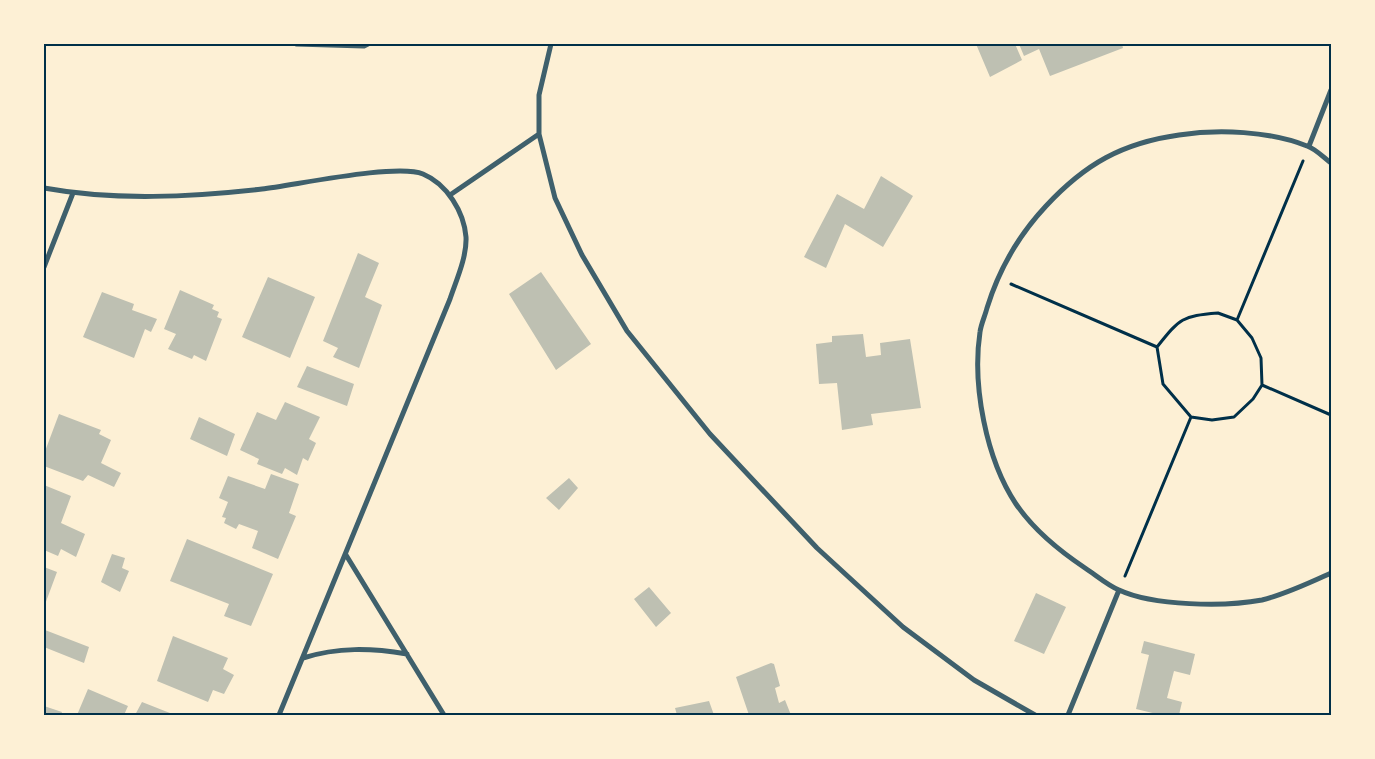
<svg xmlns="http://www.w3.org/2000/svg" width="1375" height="759" viewBox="0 0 1375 759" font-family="'Libre Baskerville',serif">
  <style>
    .building { fill: #bec0b2 }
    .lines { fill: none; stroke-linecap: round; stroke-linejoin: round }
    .path { stroke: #003049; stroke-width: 3 }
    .minor { stroke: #3f606c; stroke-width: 5 }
    .neatline { fill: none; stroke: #003049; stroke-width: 2 }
  </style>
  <rect width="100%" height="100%" fill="#fdf0d5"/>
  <path class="building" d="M 976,44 L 1015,44 L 1022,60 L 990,77 Z
    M 1019,44 L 1122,44 L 1123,48 L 1050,76 L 1039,49 L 1024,56 Z
    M 881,176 L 913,196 L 883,247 L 845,224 L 826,268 L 804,257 L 837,194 L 864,209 Z
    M 358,253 L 379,263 L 365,297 L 382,305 L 359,368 L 333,357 L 338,348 L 323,341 Z
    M 541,272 L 591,344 L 556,370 L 509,294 Z
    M 268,277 L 315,297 L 290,358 L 242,337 Z
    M 180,290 L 214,305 L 212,309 L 219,312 L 217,317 L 222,319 L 206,361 L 194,355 L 192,359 L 168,349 L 176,334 L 164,329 Z
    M 102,292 L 134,304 L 132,310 L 157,319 L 151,332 L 145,329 L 134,358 L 83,337 Z
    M 863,334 L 866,357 L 881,355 L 880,343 L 910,339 L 921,408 L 871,414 L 873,425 L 842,430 L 837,383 L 819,384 L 816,344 L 832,342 L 832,336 Z
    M 307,366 L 354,384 L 347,406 L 297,387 Z
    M 285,402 L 320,417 L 309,439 L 316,443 L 308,461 L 303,458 L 297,475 L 285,468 L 282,474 L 257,464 L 259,459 L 240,450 L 257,412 L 276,420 Z
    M 59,414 L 101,430 L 99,434 L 111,440 L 101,463 L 121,473 L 114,487 L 88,475 L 83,481 L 44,466 L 44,454 Z
    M 199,417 L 235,434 L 227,456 L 190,439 Z
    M 271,474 L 299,484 L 289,513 L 296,516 L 278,559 L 252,548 L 258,531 L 239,524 L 236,529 L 224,523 L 226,518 L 222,517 L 228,502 L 219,498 L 228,476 L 265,489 Z
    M 569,478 L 578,488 L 559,510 L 546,498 Z
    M 44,485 L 71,496 L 61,523 L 85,534 L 76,557 L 61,549 L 58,556 L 44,550 Z
    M 187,539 L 273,574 L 251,626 L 224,616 L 229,604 L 170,581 Z
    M 112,554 L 125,558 L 122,568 L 129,571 L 120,592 L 101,582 Z
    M 44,567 L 57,572 L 44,607 Z
    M 649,587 L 671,613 L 656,627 L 634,599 Z
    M 1036,593 L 1066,607 L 1044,654 L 1014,641 Z
    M 45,630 L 89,647 L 84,663 L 44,647 Z
    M 173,636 L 228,658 L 223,669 L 234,675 L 224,694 L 213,690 L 208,702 L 157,681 Z
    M 1144,641 L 1195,654 L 1190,675 L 1174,671 L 1167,698 L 1182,702 L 1179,715 L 1161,715 L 1136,709 L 1149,655 L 1141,653 Z
    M 771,663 L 774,664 L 780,686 L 775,688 L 779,703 L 785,700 L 791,715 L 749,715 L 736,677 Z
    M 88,689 L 128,706 L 124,715 L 77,715 Z
    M 709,701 L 714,715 L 677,715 L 675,708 Z
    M 142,702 L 175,715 L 135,715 Z
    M 44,706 L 62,712 L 61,715 L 44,715 Z"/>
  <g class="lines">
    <path class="path" d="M 1011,284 L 1157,347
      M 1218,313 L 1237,320 L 1252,338 L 1261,358 L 1262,385 L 1253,399 L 1234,417 L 1212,420 L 1191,417 L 1163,384 L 1157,347 C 1180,318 1182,316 1218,313 Z
      M 1237,320 L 1303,161
      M 1262,385 L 1331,415
      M 1125,576 L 1191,417"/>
    <path class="minor" d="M 296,44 L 364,46 L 368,44
      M 539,134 L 555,198 L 582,255 L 627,331 L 710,434 L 817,548 L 903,627 L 974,680 L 1035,715
      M 1309,146 L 1331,90
      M 1331,163 C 1324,158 1316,149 1307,146 C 1270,131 1218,129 1179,135 C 1122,143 1085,164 1046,206 C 1018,236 999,269 987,308 C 985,316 981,324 980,332 C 972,385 986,459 1016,504 C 1033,529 1061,552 1085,568 C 1096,575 1107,585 1119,590 C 1153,606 1225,607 1262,600 C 1286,594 1309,583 1331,573
      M 44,188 C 115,201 191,197 262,189 C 296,185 397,163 423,174 C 447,184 464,212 466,237 C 467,257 456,281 450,299 L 279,715
      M 450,195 L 539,134 L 539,95 L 551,44
      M 44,267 L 73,193
      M 346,555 L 444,715
      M 303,658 C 338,647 371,648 407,654
      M 1068,715 L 1119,590"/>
  </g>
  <rect width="1375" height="759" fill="none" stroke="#fdf0d5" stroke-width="90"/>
  <rect x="45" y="45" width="1285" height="669" class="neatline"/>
</svg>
